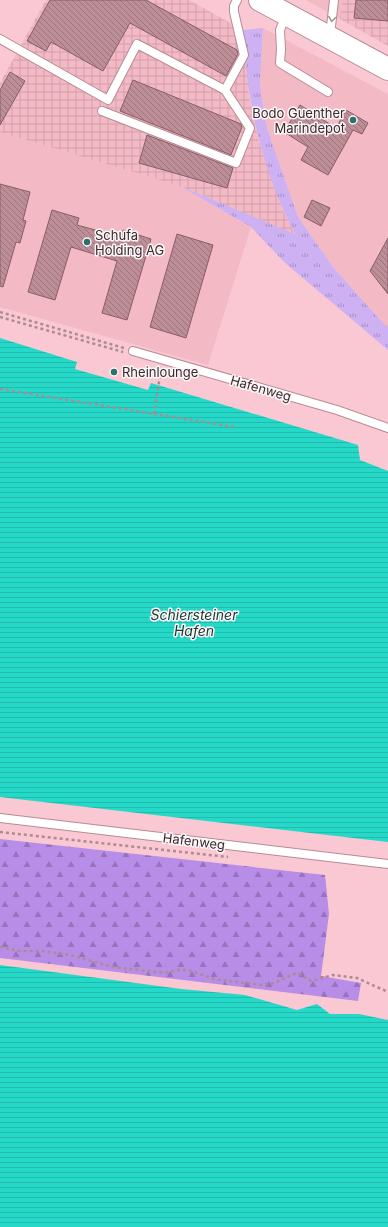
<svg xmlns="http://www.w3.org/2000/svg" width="388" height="1227" viewBox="0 0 388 1227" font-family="Inter,sans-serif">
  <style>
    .built { fill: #f3bac6 }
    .industrial { fill: url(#industrial-grid) }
    .grass { fill: url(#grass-tufts) }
    .forest { fill: url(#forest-firs) }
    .water { fill: url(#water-rules) }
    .building { fill: url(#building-back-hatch); stroke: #885d67 }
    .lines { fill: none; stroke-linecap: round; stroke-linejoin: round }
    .service-casing { stroke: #b98a94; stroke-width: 10 }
    .secondary-casing { stroke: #b98a94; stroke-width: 24 }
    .path { stroke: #af8a92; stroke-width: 2.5; stroke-dasharray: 3 3; stroke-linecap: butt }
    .service { stroke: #fff; stroke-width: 8 }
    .secondary { stroke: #fff; stroke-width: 22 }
    .oneway { stroke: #9e9496 }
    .poi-dot { fill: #2b726a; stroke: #fbf6f7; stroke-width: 1.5 }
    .labels { text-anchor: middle; stroke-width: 3; stroke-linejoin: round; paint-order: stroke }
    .poi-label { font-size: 13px; fill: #3c292d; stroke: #fbf6f7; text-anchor: start }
    .street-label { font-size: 13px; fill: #3c292d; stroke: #fbf6f7 }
    .water-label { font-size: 14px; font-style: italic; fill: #1b3632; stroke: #fbf6f7 }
  </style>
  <defs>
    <pattern id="industrial-grid" width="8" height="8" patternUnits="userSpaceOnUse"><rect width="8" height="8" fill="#f3bac6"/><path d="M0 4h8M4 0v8" fill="none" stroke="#d1a0aa"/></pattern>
    <pattern id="grass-tufts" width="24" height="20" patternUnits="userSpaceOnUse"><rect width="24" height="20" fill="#ceb1f3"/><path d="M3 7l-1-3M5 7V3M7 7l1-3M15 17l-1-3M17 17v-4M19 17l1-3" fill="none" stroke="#a890c5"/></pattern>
    <pattern id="forest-firs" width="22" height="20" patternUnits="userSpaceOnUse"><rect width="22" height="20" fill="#b78de8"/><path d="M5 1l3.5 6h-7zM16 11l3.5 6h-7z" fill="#9673bc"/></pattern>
    <pattern id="water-rules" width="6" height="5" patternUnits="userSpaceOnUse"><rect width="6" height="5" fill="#24d9c8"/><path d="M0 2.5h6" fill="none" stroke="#21baac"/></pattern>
    <pattern id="building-back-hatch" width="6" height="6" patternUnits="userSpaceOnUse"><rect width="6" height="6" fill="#bd8e98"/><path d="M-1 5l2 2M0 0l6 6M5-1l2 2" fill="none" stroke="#9b747c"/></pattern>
  </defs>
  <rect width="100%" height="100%" fill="#f9c8d2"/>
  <path class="built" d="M 306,0 L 342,0 L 340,19 Z
    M 263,28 L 388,94 L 388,327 L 381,321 L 333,267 L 298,217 L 266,125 L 260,86 Z
    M 0,132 L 180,186 L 251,227 L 208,365 L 0,307 Z"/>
  <path class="industrial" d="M 46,0 L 189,0 L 243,30 L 249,96 L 259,142 L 283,210 L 295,235 L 180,186 L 0,132 L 0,83 Z
    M 342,0 L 388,0 L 388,46 L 340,19 Z"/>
  <path class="grass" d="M 263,28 L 260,86 L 266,125 L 298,217 L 333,267 L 381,321 L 388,327 L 388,350 L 284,262 L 251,227 L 180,186 L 295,234 C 273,192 258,145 250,97 C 246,75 245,52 243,30 Z"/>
  <path class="forest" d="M 0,839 L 325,875 L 329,914 L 321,976 L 361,983 L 358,1001 L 0,958 Z"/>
  <path class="water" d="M 0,338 L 77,362 L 75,369 L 148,390 L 151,383 L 358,445 L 360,460 L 388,471 L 388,842 L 0,797 Z
    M 0,965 L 181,989 L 245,995 L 297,1010 L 317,1004 L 330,1014 L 359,1014 L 388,1020 L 388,1227 L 0,1227 Z"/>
  <path class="building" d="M 50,0 L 146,0 L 237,50 L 238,54 L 226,76 L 130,23 L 103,71 L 51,42 L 46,51 L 27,41 Z
    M 356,0 L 388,0 L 388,21 L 354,18 Z
    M 10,72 L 25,81 L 0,125 L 0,90 Z
    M 133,80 L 241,124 L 242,127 L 231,155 L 120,111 Z
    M 300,105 L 336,128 L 346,110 L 368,123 L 362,134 L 353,130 L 328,175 L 301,160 L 308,147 L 284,132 Z
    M 147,135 L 233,168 L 227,188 L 139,163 Z
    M 0,184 L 30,192 L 23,220 L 26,221 L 20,243 L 16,242 L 3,287 L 0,286 Z
    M 312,200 L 330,208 L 321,226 L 304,217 Z
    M 52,210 L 79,218 L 77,225 L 121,237 L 123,230 L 151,239 L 127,320 L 102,313 L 117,261 L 71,247 L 55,300 L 28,292 Z
    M 177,234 L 213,245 L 186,338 L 150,327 Z
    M 388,238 L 388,294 L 370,271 Z"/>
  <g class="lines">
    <g class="service-casing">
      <path id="service" d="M 286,15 L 280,30 L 281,49 L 280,63 L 328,92
        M 330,35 L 334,0
        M 0,39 L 108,100 L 137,44 L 225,90 L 244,55 L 234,12 L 234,6 L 237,0
        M 102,111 L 236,163 L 250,128 L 225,90
        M 133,351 L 337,410 L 388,428
        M 0,818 L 388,864"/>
    </g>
    <g class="secondary-casing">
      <path id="secondary" d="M 260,0 L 388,69"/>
    </g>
    <path class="path" d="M 0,312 L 124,348
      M 0,317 L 123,352
      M 0,389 L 235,427
      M 154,414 L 161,369
      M 0,832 L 228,857
      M 0,947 L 20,951 L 43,951 L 70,955 L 113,967 L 165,973 L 177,970 L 188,970 L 214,979 L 261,985 L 275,983 L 291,975 L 298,973 L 311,981 L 333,975 L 357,978 L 388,992"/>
    <use href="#service" class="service"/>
    <use href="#secondary" class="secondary"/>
  </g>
  <defs><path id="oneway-chevron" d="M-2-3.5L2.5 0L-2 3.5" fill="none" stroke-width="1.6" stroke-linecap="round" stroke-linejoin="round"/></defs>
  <use class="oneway" href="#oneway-chevron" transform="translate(332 19) rotate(98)"/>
  <g class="poi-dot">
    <circle cx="353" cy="120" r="4"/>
    <circle cx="87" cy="242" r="4"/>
    <circle cx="114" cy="372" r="4"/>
  </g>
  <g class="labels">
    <g class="poi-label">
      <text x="345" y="118" text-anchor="end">Bodo Guenther<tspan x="345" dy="15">Marindepot</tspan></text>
      <text x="95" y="240">Schufa<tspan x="95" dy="15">Holding AG</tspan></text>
      <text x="122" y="377">Rheinlounge</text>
    </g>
    <g class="street-label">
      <text transform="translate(261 388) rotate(16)" y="5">Hafenweg</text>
      <text transform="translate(194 841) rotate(7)" y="5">Hafenweg</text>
    </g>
    <g class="water-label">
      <text x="194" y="620">Schiersteiner<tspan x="194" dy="16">Hafen</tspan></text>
    </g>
  </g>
</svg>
